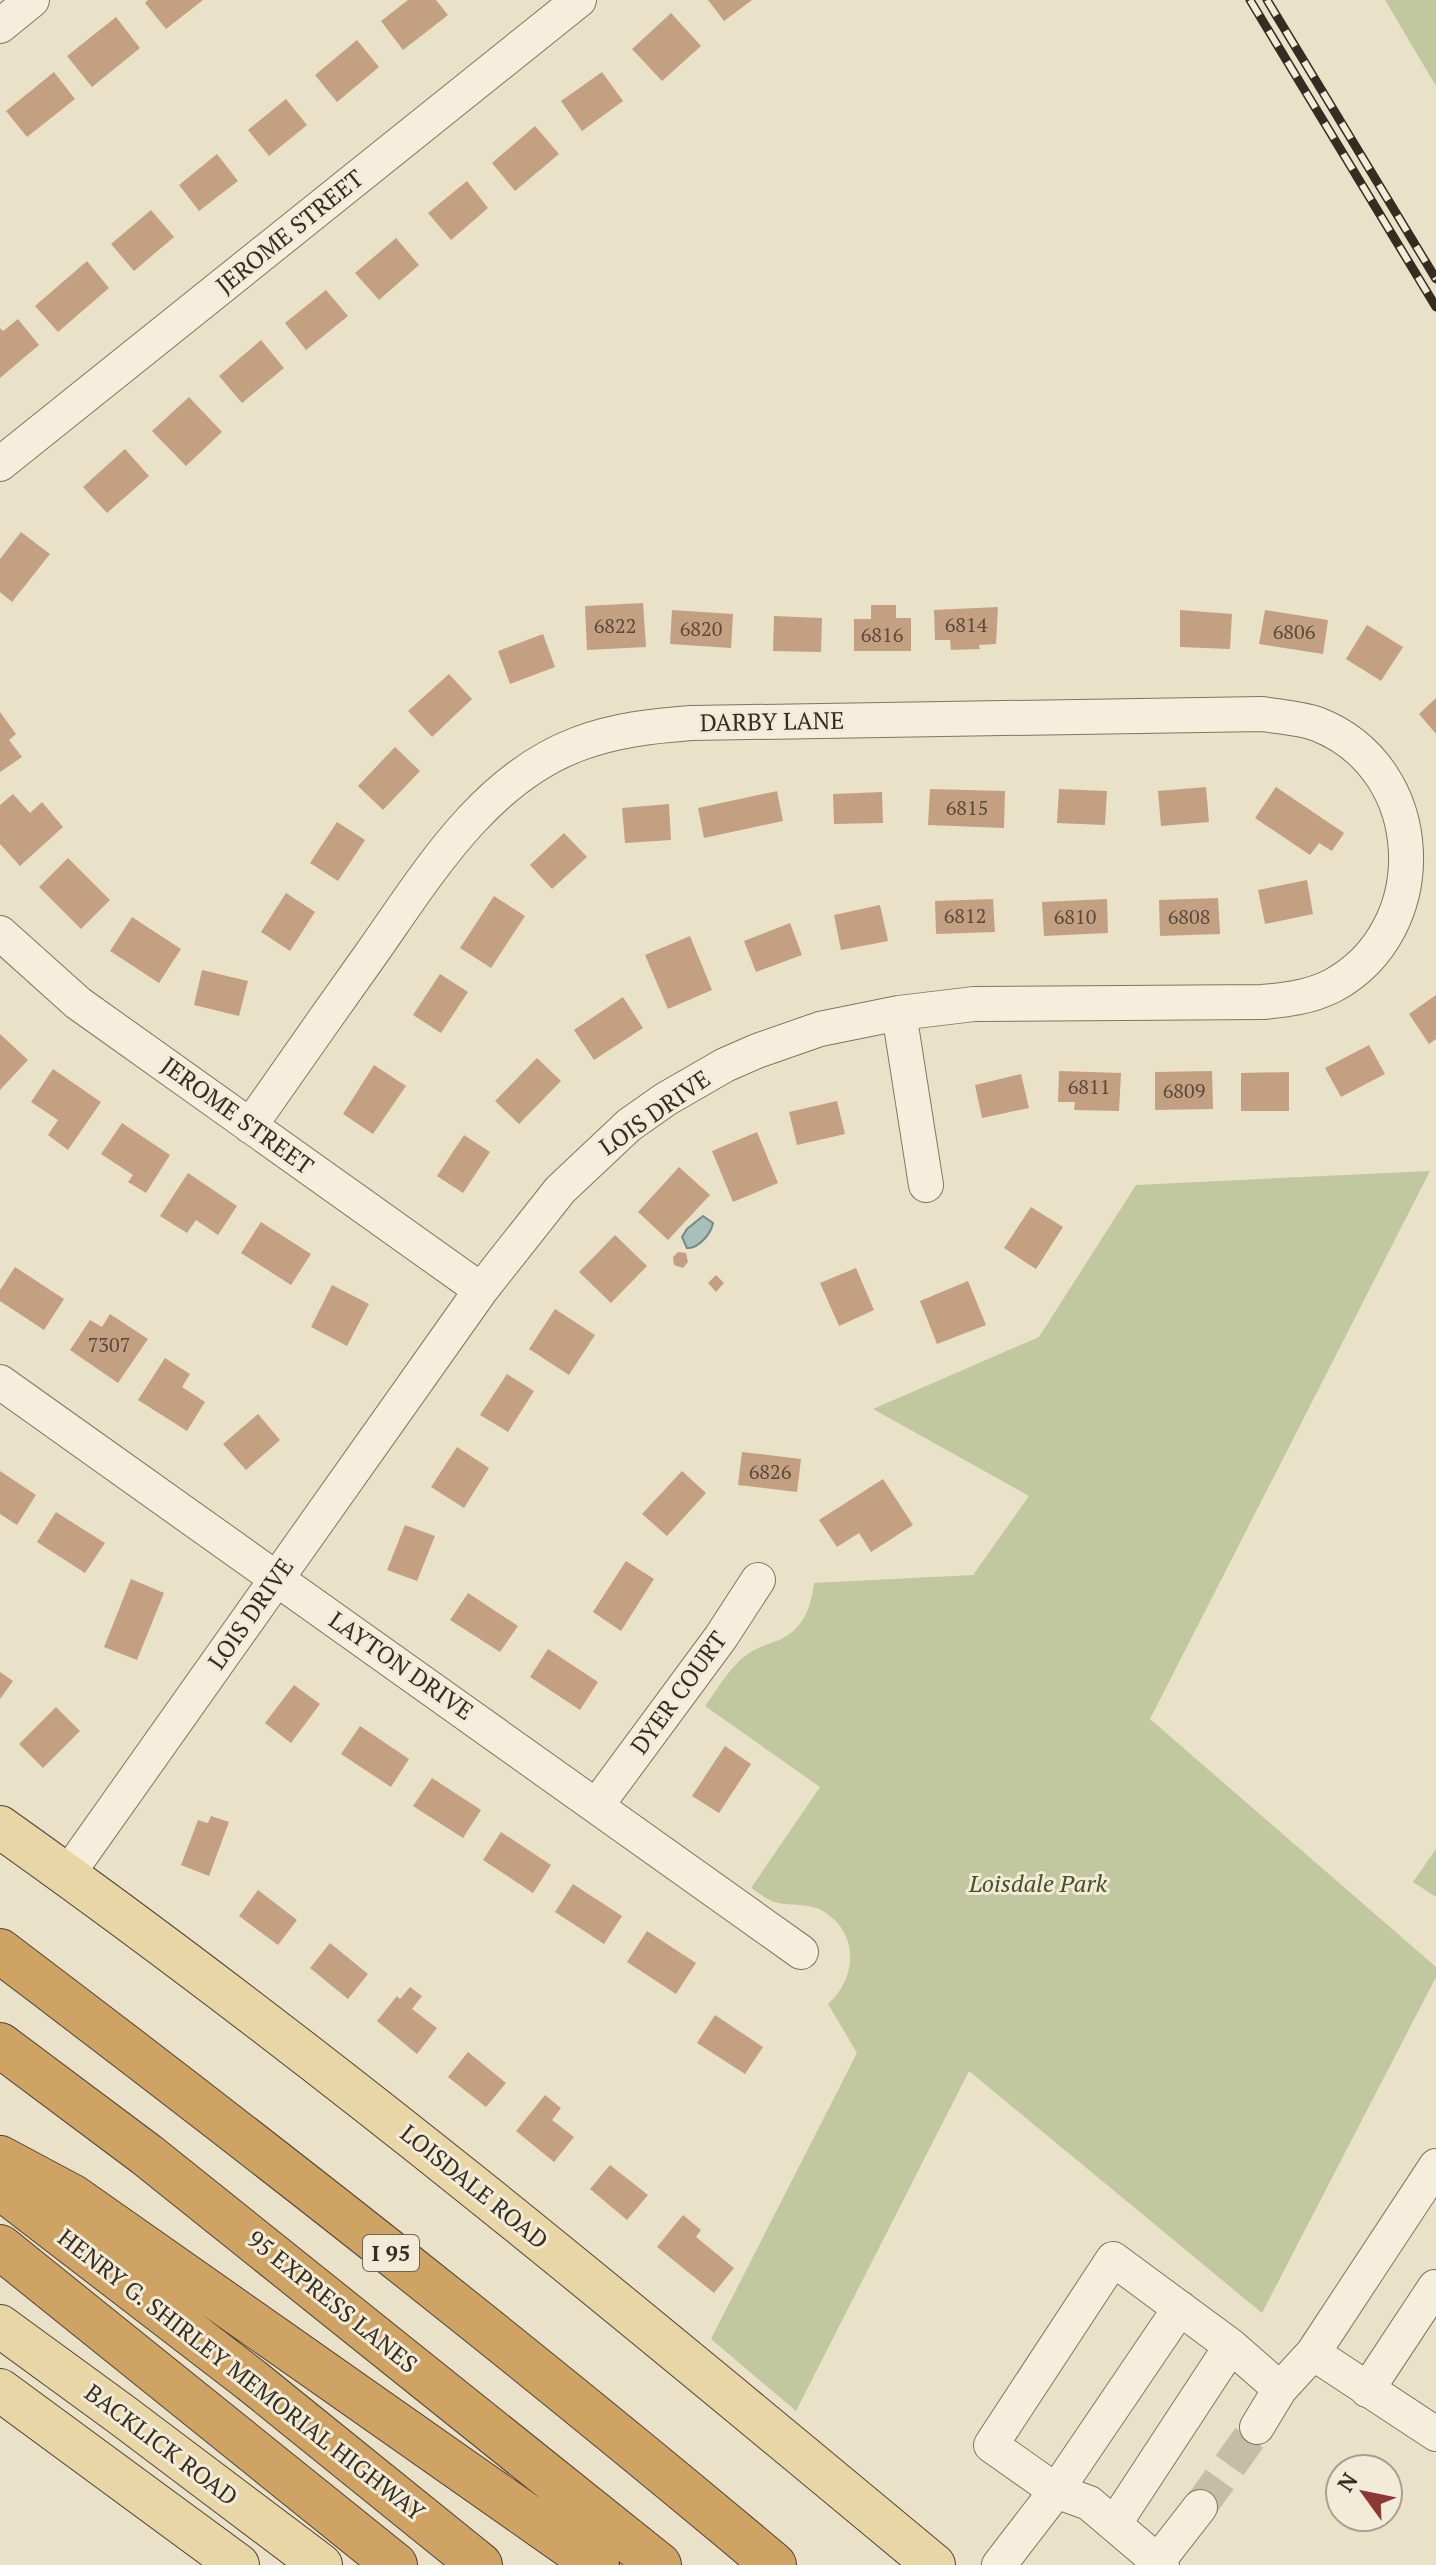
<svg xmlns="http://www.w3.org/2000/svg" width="1436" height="2565" viewBox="0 0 1436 2565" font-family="'PT Serif',serif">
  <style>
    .green { fill: #c1c79e }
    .water { fill: #a9bfb9; stroke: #718c86; stroke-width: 2 }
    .building { fill: #c4a083 }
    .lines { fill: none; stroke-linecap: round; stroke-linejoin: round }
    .minor-tunnel { stroke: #c6bda7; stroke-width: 34; stroke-dasharray: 34 17; stroke-linecap: butt }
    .minor-casing { stroke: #847460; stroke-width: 36 }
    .major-casing { stroke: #534333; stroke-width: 44 }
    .highway-casing { stroke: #534333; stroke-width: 46 }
    .minor { stroke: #f5eedc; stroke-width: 34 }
    .major { stroke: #e8d6a6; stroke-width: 42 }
    .highway { stroke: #cfa364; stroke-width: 44 }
    .rail-casing { stroke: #362c21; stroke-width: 9 }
    .rail { stroke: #f2ebd8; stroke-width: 6; stroke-dasharray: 18; stroke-linecap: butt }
    .labels { text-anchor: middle; stroke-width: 6; stroke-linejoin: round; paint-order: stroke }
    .number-label { font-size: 20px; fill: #5a493a }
    .shield { fill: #f2ebd8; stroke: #6e6558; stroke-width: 2 }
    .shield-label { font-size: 22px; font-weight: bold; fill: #362c21 }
    .street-label { font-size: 24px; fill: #362c21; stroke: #f2ebd8 }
    .park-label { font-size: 24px; font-style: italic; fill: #46512a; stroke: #f2ebd8 }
  </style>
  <rect width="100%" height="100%" fill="#eae1c9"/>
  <path class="green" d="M 1385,0 L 1436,0 L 1436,86 Z
    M 1430,1171 L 1150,1719 L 1436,1967 L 1436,1977 L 1262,2313 L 969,2071 L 796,2411 L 711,2339 L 857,2053 L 828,2004 C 856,1979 860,1936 826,1913 C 812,1903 794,1906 778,1903 C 768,1901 759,1893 751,1888 L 820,1787 L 705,1706 C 717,1690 729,1668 745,1656 C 755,1648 767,1645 779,1640 C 804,1629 811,1607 814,1583 L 973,1575 L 1029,1496 L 873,1409 L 1039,1337 L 1136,1185 Z
    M 1436,1849 L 1436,1897 L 1413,1882 Z"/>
  <path class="water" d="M 703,1216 L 713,1223 C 711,1234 698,1249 687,1248 L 682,1237 L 687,1229 Z"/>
  <path class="building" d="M 148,0 L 203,0 L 166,29 L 145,3 Z
    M 408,0 L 436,0 L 448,15 L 403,50 L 381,21 Z
    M 708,0 L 752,0 L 724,21 Z
    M 671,13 L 701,46 L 662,81 L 632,49 Z
    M 116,17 L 140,48 L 92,87 L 67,56 Z
    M 357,40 L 379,67 L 337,102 L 315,75 Z
    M 54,72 L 75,99 L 27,137 L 6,111 Z
    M 602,72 L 623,101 L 582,131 L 561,101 Z
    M 286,99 L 307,125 L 269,156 L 248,130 Z
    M 535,126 L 559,154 L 515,191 L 492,163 Z
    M 217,154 L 238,181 L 199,211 L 179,185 Z
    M 467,181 L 488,208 L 451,240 L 428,213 Z
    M 151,210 L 174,237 L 134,271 L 111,244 Z
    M 396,238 L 419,265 L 379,300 L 355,273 Z
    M 87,261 L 109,288 L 58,332 L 35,306 Z
    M 326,290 L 348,316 L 306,350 L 285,323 Z
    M 18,319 L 39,345 L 0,378 L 0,328 L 3,331 Z
    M 261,340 L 284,368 L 242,403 L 219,376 Z
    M 189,397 L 222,432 L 186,466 L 152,431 Z
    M 125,449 L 149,476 L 107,513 L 83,487 Z
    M 21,532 L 50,554 L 12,602 L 0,592 L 0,559 Z
    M 643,603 L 646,647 L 587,650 L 585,606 Z
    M 871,605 L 896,605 L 896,618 L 911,618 L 911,651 L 854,651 L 854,619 L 871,619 Z
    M 998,607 L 996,644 L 979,645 L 980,649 L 951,650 L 950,640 L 935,640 L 934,610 Z
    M 672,610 L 733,614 L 731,648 L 670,644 Z
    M 1180,610 L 1232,614 L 1230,649 L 1180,647 Z
    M 1265,610 L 1328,620 L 1323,654 L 1259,644 Z
    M 774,616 L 822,618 L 821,652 L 773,651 Z
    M 1367,625 L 1403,647 L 1381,681 L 1346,659 Z
    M 543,634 L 555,667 L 510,684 L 498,651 Z
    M 449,674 L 472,699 L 432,737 L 408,711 Z
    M 1436,698 L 1436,734 L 1419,714 Z
    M 0,712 L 16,734 L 9,740 L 22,757 L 0,772 Z
    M 395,747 L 420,771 L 383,810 L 358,786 Z
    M 1206,787 L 1209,822 L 1161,826 L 1158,791 Z
    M 1276,787 L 1344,833 L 1332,851 L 1319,843 L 1310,855 L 1255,818 Z
    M 930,789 L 1005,791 L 1004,828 L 928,825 Z
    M 1059,789 L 1107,791 L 1105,825 L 1057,823 Z
    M 777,791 L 783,821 L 704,838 L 698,808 Z
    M 882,792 L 883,823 L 834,824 L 833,794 Z
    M 13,794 L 30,813 L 42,802 L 63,827 L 20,866 L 0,844 L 0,805 Z
    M 669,804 L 671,840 L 625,843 L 622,808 Z
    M 337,822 L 365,840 L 338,881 L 310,863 Z
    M 564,833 L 587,857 L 552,889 L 530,865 Z
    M 68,858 L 110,900 L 81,929 L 39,887 Z
    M 1307,880 L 1313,914 L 1265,924 L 1258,890 Z
    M 286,893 L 315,912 L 290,951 L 261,932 Z
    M 494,896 L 525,916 L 491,968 L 460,948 Z
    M 1218,898 L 1220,934 L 1160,936 L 1159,900 Z
    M 993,899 L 995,932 L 936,934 L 935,901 Z
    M 1107,899 L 1108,933 L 1044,936 L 1042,902 Z
    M 880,905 L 888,941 L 841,950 L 834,915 Z
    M 132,917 L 181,949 L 159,983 L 110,951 Z
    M 790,923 L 802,955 L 756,972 L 744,941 Z
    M 690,936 L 712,990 L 668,1009 L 645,955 Z
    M 202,970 L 248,981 L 239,1016 L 194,1005 Z
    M 440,974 L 468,992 L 441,1033 L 413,1015 Z
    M 1436,995 L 1436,1039 L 1429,1044 L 1409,1014 Z
    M 623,997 L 643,1028 L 594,1060 L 574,1030 Z
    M 0,1034 L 28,1060 L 0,1090 Z
    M 1369,1045 L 1385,1074 L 1341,1097 L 1325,1068 Z
    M 537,1058 L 561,1081 L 519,1124 L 495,1101 Z
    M 374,1065 L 406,1086 L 373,1134 L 343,1114 Z
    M 53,1069 L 101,1102 L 68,1150 L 48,1135 L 58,1120 L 31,1102 Z
    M 1059,1071 L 1121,1073 L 1119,1111 L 1074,1110 L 1075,1102 L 1058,1102 Z
    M 1212,1071 L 1213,1109 L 1155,1110 L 1155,1072 Z
    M 1289,1072 L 1289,1111 L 1241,1111 L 1241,1073 Z
    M 1021,1074 L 1029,1108 L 982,1118 L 975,1085 Z
    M 837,1101 L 845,1134 L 797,1145 L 789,1112 Z
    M 122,1123 L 170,1155 L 146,1193 L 128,1182 L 133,1175 L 101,1154 Z
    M 757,1132 L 778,1183 L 733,1202 L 712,1151 Z
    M 464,1135 L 490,1152 L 463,1193 L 437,1176 Z
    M 679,1167 L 710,1195 L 668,1240 L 638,1212 Z
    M 188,1173 L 237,1206 L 218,1235 L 196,1220 L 187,1233 L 160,1216 Z
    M 1031,1207 L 1063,1227 L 1036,1269 L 1004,1248 Z
    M 261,1222 L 311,1254 L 291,1285 L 241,1253 Z
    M 615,1235 L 647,1266 L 611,1303 L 579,1272 Z
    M 678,1252 L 686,1253 L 688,1262 L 683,1268 L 674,1265 L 673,1257 Z
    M 15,1267 L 64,1299 L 44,1330 L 0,1301 L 0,1290 Z
    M 856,1268 L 874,1310 L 839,1326 L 820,1283 Z
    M 716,1275 L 724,1283 L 716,1292 L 708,1283 Z
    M 968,1281 L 986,1325 L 937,1344 L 920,1301 Z
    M 332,1285 L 369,1304 L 347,1346 L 311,1327 Z
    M 555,1309 L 595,1335 L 569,1375 L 529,1349 Z
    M 110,1314 L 148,1339 L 118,1383 L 70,1350 L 90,1320 L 102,1327 Z
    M 165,1358 L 190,1374 L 182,1387 L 205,1402 L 187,1431 L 138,1400 Z
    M 507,1374 L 534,1391 L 508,1432 L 480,1415 Z
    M 258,1414 L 280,1440 L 246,1470 L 223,1444 Z
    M 457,1447 L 489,1468 L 464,1508 L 431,1487 Z
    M 742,1452 L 801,1459 L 797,1492 L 738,1485 Z
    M 0,1471 L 36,1495 L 17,1525 L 0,1514 Z
    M 682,1471 L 706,1493 L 667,1536 L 642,1514 Z
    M 883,1479 L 913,1525 L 871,1552 L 859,1533 L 837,1547 L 819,1520 Z
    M 56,1512 L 105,1543 L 85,1573 L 37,1542 Z
    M 405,1525 L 435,1536 L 417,1581 L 387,1570 Z
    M 626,1561 L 654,1579 L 621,1631 L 593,1612 Z
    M 131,1579 L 164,1593 L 137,1660 L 104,1647 Z
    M 468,1593 L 518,1626 L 500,1652 L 450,1620 Z
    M 548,1649 L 598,1682 L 580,1710 L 530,1677 Z
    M 0,1672 L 13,1681 L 0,1699 Z
    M 294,1685 L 320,1704 L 291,1743 L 265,1723 Z
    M 56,1707 L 80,1731 L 43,1768 L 19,1744 Z
    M 360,1726 L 409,1759 L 391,1787 L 341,1754 Z
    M 725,1746 L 751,1764 L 719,1813 L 692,1796 Z
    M 432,1778 L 481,1810 L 463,1838 L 413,1806 Z
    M 211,1816 L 229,1822 L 209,1876 L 181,1865 L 198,1820 L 208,1823 Z
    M 501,1832 L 551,1865 L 533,1893 L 483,1860 Z
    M 573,1884 L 622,1916 L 604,1944 L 555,1912 Z
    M 258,1890 L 297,1920 L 278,1945 L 239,1916 Z
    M 647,1931 L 696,1963 L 676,1994 L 627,1962 Z
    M 330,1943 L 368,1974 L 348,1999 L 310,1968 Z
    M 410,1987 L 422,1996 L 412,2009 L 437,2028 L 417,2054 L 377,2021 L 397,1996 L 400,1999 Z
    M 715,2015 L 763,2047 L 745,2074 L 697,2043 Z
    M 468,2052 L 506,2083 L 486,2107 L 448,2077 Z
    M 545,2095 L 561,2108 L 552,2120 L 574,2137 L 554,2162 L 516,2131 Z
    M 610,2165 L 648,2195 L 627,2220 L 590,2189 Z
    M 683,2215 L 701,2230 L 696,2237 L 734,2268 L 714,2293 L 657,2247 Z"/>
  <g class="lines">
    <path class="minor-tunnel" d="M 1200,2507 L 1257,2427"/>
    <g class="minor-casing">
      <path id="minor" d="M 0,26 L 32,0
        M 0,464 L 579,0
        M 0,933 L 78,1003 L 481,1290
        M 899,1013 L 926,1185
        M 0,1382 L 801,1952
        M 597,1805 L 721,1637 L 758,1580
        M 67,1875 L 481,1290 L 560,1190 L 629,1125 L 666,1099 L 725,1065 L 757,1051 L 820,1029 L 899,1013 L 974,1004 L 1262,1002 C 1286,1000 1310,997 1332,986 C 1436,930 1430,768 1317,724 C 1300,718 1281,717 1263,714 L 691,723 C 652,726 615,730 578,744 C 482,780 425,878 369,957 C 329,1013 289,1070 250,1126
        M 1313,2353 L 1436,2434
        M 1367,2390 L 1435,2287
        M 1257,2427 L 1280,2389 L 1313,2353 L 1436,2166
        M 1115,2523 L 1231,2346
        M 1158,2561 L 1200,2507
        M 999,2565 L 1056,2491 L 991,2445 L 1113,2259 L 1231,2346 L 1280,2389
        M 1162,2565 L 1089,2503 L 1056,2491 L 1180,2308"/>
    </g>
    <g class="major-casing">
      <path id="major" d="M 0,1827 C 324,2057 629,2311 934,2565
        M 0,2326 L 122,2415 L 321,2565
        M 0,2390 L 238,2565"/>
    </g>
    <g class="highway-casing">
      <path id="highway" d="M 0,1951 C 263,2150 522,2353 774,2565
        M 0,2045 L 147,2155 L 659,2565
        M 0,2158 L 73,2197 L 597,2565
        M 0,2187 L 251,2380 L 480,2565
        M 0,2247 L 395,2565"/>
    </g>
    <use href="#minor" class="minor"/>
    <use href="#major" class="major"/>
    <use href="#highway" class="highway"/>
    <g class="rail-casing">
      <path id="rail" d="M 1250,0 L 1436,307
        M 1267,0 L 1436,279"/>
    </g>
    <use href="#rail" class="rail"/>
  </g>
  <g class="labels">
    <g class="number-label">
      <text x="966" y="632">6814</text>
      <text x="615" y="633">6822</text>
      <text x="701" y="636">6820</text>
      <text x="1294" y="639">6806</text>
      <text x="882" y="642">6816</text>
      <text x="967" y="815">6815</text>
      <text x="965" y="923">6812</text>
      <text x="1075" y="924">6810</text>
      <text x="1189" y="924">6808</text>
      <text x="1089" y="1094">6811</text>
      <text x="1184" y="1098">6809</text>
      <text x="109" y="1352">7307</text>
      <text x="770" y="1479">6826</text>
    </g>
    <rect class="shield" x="363" y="2235" width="56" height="36" rx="6"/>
    <g class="shield-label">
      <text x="391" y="2261">I 95</text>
    </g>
    <g class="street-label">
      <text transform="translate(290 232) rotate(-39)" y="8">JEROME STREET</text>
      <text transform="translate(772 722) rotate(-1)" y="8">DARBY LANE</text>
      <text transform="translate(655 1113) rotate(-35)" y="8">LOIS DRIVE</text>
      <text transform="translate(237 1116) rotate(36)" y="8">JEROME STREET</text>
      <text transform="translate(251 1614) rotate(-55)" y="8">LOIS DRIVE</text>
      <text transform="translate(401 1666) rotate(35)" y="8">LAYTON DRIVE</text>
      <text transform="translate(679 1693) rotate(-54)" y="8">DYER COURT</text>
      <text transform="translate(474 2187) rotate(39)" y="8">LOISDALE ROAD</text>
      <text transform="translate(332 2302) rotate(39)" y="8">95 EXPRESS LANES</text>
      <text transform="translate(241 2375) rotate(38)" y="8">HENRY G. SHIRLEY MEMORIAL HIGHWAY</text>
      <text transform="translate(161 2445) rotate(37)" y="8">BACKLICK ROAD</text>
    </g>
    <g class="park-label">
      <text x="1038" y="1892">Loisdale Park</text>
    </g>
  </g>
  <g transform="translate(1364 2493) rotate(303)"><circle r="38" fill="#f2ebd8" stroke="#a79f8f" stroke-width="2"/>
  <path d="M0-6L14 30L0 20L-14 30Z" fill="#8d3836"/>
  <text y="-12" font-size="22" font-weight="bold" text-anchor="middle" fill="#362c21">N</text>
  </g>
</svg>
